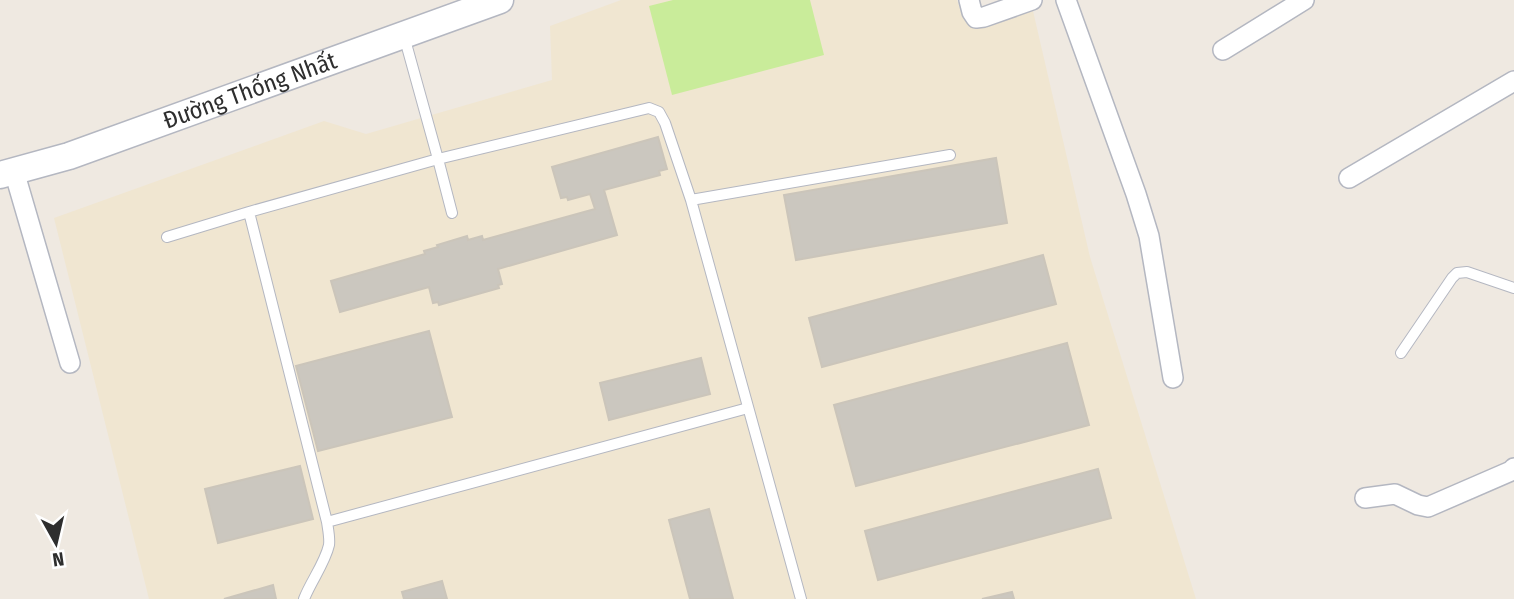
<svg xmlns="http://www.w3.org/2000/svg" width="1514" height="599" viewBox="0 0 1514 599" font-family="'Fira Sans Condensed',sans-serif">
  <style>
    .education { fill: #f0e6d1 }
    .pitch { fill: #c9ec9a }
    .building { fill: #cbc7bf; stroke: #cbc5ba; stroke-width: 2 }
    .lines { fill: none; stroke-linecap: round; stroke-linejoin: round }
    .lane-casing { stroke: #b4b7c1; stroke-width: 12 }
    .street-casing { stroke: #b4b7c1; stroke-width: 22 }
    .secondary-casing { stroke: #b4b7c1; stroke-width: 29 }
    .lane { stroke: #fff; stroke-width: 10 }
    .street { stroke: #fff; stroke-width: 19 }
    .secondary { stroke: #fff; stroke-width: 26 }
    .labels { text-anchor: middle; stroke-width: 5; stroke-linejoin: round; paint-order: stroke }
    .street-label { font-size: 24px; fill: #2e2e2e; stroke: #fff }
  </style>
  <rect width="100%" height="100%" fill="#efe9e1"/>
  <path class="education" d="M 621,0 L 957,0 L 962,15 L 968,23 L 981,25 L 1033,11 L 1090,257 L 1196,599 L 149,599 L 54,218 L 324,121 L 366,134 L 552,80 L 550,26 Z"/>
  <path class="pitch" d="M 673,0 L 810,0 L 824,55 L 672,95 L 649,6 Z"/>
  <path class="building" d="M 658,137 L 667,169 L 659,171 L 660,175 L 604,190 L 617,235 L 498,269 L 502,284 L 498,285 L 499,288 L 439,305 L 438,302 L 433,303 L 429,287 L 340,312 L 331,281 L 425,254 L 424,251 L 438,247 L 437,245 L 467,236 L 468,240 L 482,236 L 483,240 L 595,209 L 590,194 L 568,200 L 567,197 L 561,198 L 552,167 Z
    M 996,158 L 1007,223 L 796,260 L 784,195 Z
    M 1043,255 L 1056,304 L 822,367 L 809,318 Z
    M 429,331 L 452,417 L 318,451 L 296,366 Z
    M 1067,343 L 1089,425 L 856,486 L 834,405 Z
    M 701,358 L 710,394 L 609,420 L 600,383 Z
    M 300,466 L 313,519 L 218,543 L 205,489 Z
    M 1098,469 L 1111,518 L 878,580 L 865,531 Z
    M 709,509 L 733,599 L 690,599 L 669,520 Z
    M 442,581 L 447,599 L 404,599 L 402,592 Z
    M 273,585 L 276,599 L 224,599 Z
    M 1012,592 L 1014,599 L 982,599 Z"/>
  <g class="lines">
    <g class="lane-casing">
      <path id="lane" d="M 404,36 L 438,159 L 649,108 L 659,112 L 665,123 L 691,200 L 801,599
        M 691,200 L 950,155
        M 167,237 L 249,212
        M 1401,353 L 1452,278 L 1457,273 L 1467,272 L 1514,288
        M 327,522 L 748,408
        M 304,599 C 311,581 325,563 329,545 C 330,538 328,529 327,522 L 249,212 L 438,159 L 452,213"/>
    </g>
    <g class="street-casing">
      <path id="street" d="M 969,0 L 972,12 L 976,18 L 984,17 L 1032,0
        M 1066,0 L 1136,194 L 1149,236 L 1173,378
        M 1223,50 L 1304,0
        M 14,171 L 70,363
        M 1349,178 L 1514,81
        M 1365,498 L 1395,494 L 1418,505 L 1428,507 L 1511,471 L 1514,468"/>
    </g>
    <g class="secondary-casing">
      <g id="secondary">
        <path id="s1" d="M 0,175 L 69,156 L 500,0"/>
      </g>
    </g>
    <use href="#lane" class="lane"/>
    <use href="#street" class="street"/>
    <use href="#secondary" class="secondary"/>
  </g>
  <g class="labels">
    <g class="street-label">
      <text dy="8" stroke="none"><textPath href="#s1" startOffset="264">Đường Thống Nhất</textPath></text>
    </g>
  </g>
  <g transform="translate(56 543) rotate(172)" stroke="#ffffff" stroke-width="5" paint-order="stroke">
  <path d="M0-5L12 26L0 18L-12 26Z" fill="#2e2e2e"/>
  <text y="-10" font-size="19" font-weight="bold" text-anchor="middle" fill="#2e2e2e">N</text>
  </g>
</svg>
